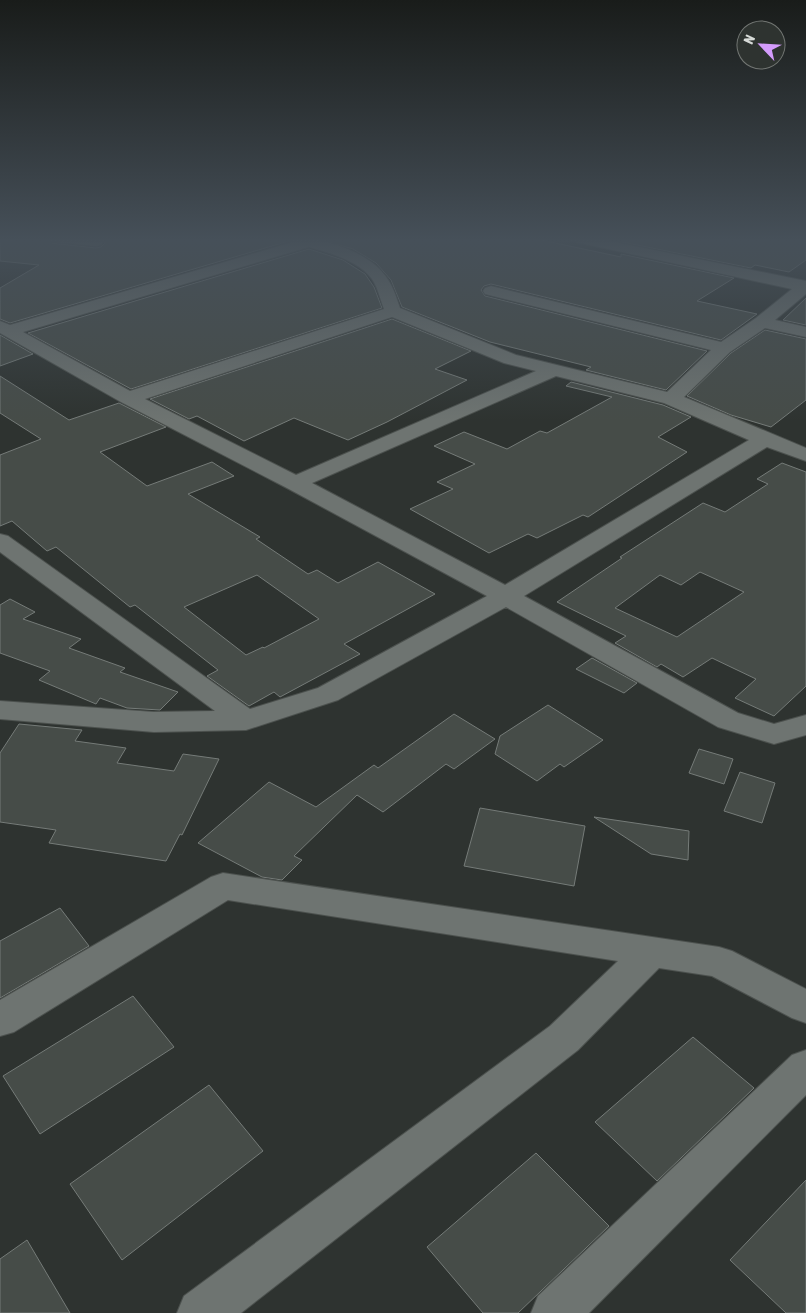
<svg xmlns="http://www.w3.org/2000/svg" width="806" height="1313" viewBox="0 0 806 1313" font-family="'Asap Condensed',sans-serif">
  <style>
    .building { fill: #464c48; stroke: #757b78; fill-rule: evenodd }
    .lines { fill: none; stroke-linecap: round; stroke-linejoin: round }
    .minor-casing { stroke: #4c514e; stroke-width: 2 }
    .minor { fill: #6e7471; fill-rule: evenodd }
  </style>
  <rect width="100%" height="100%" fill="#2e3330"/>
  <path class="building" d="M 16,238 L 47,238 L 51,243 L 96,248 L 101,247 L 105,243 L 102,238 L 285,238 L 289,241 L 10,323 L 0,319 L 0,288 L 39,265 L 0,261 L 0,239 L 12,240 Z
    M 314,238 L 532,238 L 621,257 L 621,254 L 734,278 L 697,301 L 757,314 L 721,340 L 491,284 L 484,286 L 481,290 L 485,296 L 707,351 L 666,390 L 586,370 L 591,367 L 490,342 L 402,307 L 391,280 L 376,263 L 353,249 Z
    M 623,238 L 806,238 L 806,260 L 789,272 L 755,265 L 751,268 L 622,242 Z
    M 309,249 L 343,260 L 365,274 L 374,287 L 382,308 L 131,389 L 28,333 Z
    M 806,298 L 806,325 L 783,320 Z
    M 392,319 L 471,351 L 435,369 L 467,380 L 387,422 L 348,440 L 294,418 L 244,441 L 197,416 L 189,419 L 150,399 Z
    M 765,330 L 806,339 L 806,400 L 771,427 L 731,415 L 687,396 L 731,353 Z
    M 0,335 L 33,354 L 0,366 Z
    M 0,376 L 69,420 L 119,403 L 166,427 L 100,452 L 147,486 L 212,462 L 234,476 L 188,494 L 260,537 L 256,539 L 308,574 L 317,570 L 338,583 L 378,562 L 435,594 L 344,644 L 360,654 L 280,697 L 274,692 L 249,706 L 207,676 L 218,670 L 135,605 L 130,607 L 56,547 L 47,551 L 12,521 L 0,526 L 0,455 L 41,439 L 0,413 ZM 257,575 L 319,619 L 264,648 L 263,647 L 246,655 L 184,607 Z
    M 571,382 L 663,405 L 691,417 L 658,437 L 687,452 L 588,517 L 583,515 L 537,538 L 528,534 L 489,553 L 410,509 L 453,489 L 437,482 L 475,464 L 434,446 L 464,432 L 507,449 L 540,431 L 547,433 L 612,397 L 566,386 Z
    M 782,463 L 806,472 L 806,686 L 774,716 L 735,698 L 756,679 L 712,658 L 683,677 L 661,664 L 657,667 L 615,643 L 626,636 L 557,602 L 622,558 L 620,557 L 703,503 L 725,512 L 768,484 L 757,479 ZM 700,572 L 744,592 L 677,637 L 615,608 L 660,575 L 681,585 Z
    M 10,599 L 35,612 L 23,619 L 81,639 L 69,648 L 125,668 L 120,672 L 178,692 L 160,710 L 127,708 L 100,698 L 96,704 L 39,680 L 50,671 L 0,653 L 0,605 Z
    M 592,658 L 637,683 L 624,693 L 576,669 Z
    M 548,705 L 603,740 L 564,767 L 560,764 L 537,781 L 495,754 L 500,736 Z
    M 454,714 L 495,739 L 454,769 L 446,764 L 383,812 L 357,795 L 294,856 L 302,860 L 282,880 L 262,877 L 198,843 L 269,782 L 316,807 L 374,765 L 378,768 Z
    M 19,724 L 82,730 L 75,741 L 126,748 L 117,763 L 174,771 L 183,754 L 219,759 L 182,835 L 180,834 L 166,861 L 49,843 L 56,830 L 0,822 L 0,753 Z
    M 699,749 L 733,759 L 724,784 L 689,773 Z
    M 740,772 L 775,783 L 762,823 L 724,811 Z
    M 480,808 L 585,826 L 574,886 L 464,866 Z
    M 594,817 L 689,831 L 688,860 L 651,854 Z
    M 60,908 L 89,946 L 0,998 L 0,941 Z
    M 133,996 L 174,1047 L 40,1134 L 3,1076 Z
    M 693,1037 L 754,1088 L 657,1181 L 595,1122 Z
    M 209,1085 L 263,1151 L 122,1260 L 70,1184 Z
    M 536,1153 L 609,1226 L 518,1313 L 483,1313 L 427,1247 Z
    M 806,1180 L 806,1313 L 786,1313 L 730,1260 Z
    M 27,1240 L 70,1313 L 0,1313 L 0,1259 Z"/>
  <g class="lines">
    <g class="minor-casing">
      <path id="minor" d="M 49,238 L 96,238 L 101,239 L 103,242 L 101,245 L 96,246 L 56,242 L 51,241 Z
        M 287,238 C 315,235 365,250 383,273 C 392,283 396,296 400,308 L 516,355 L 667,392 L 711,350 L 485,294 L 483,291 L 485,288 L 491,286 L 721,342 L 756,318 L 792,289 L 576,242 L 571,241 L 569,238 L 595,238 L 806,281 L 806,294 L 775,320 L 806,327 L 806,337 L 765,328 L 730,352 L 684,397 L 806,448 L 806,461 L 767,447 L 524,596 L 738,713 L 774,724 L 806,715 L 806,735 L 774,744 L 718,727 L 506,607 L 338,700 L 246,730 L 154,732 L 0,719 L 0,701 L 154,712 L 215,711 L 0,552 L 0,534 L 8,536 L 250,709 L 318,688 L 487,596 L 287,488 L 121,402 L 0,333 L 0,321 L 10,325 L 293,242 ZM 309,247 C 330,253 359,261 372,279 C 378,288 380,299 384,309 L 130,391 L 23,332 ZM 392,317 L 504,363 L 536,371 L 296,475 L 145,399 ZM 556,376 L 664,403 L 749,440 L 505,585 L 312,483 Z
        M 223,873 L 719,947 L 732,951 L 806,989 L 806,1023 L 792,1018 L 712,976 L 659,968 L 578,1050 L 241,1313 L 177,1313 L 184,1296 L 550,1026 L 618,961 L 228,900 L 14,1032 L 0,1036 L 0,1000 L 211,877 Z
        M 806,1050 L 806,1095 L 589,1313 L 531,1313 L 538,1296 L 792,1055 Z"/>
    </g>
    <use href="#minor" class="minor"/>
  </g>
  <linearGradient id="sky" x2="0" y2="1"><stop stop-color="#191c1a"/><stop offset="0.57" stop-color="#465059"/><stop offset="1" stop-color="#465059" stop-opacity="0"/></linearGradient>
  <rect width="806" height="421" fill="url(#sky)"/>
  <g transform="translate(761 45) rotate(295)"><circle r="24" fill="#2e3330" stroke="#727673"/>
  <path d="M0-4L9 19L0 12L-9 19Z" fill="#d49cfc"/>
  <text y="-8" font-size="14" font-weight="bold" text-anchor="middle" fill="#d7dbd8">N</text>
  </g>
</svg>
